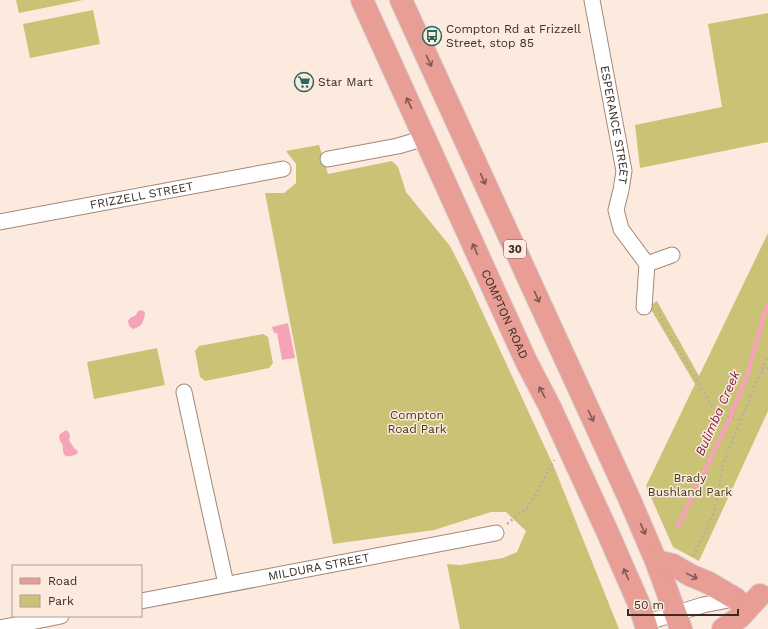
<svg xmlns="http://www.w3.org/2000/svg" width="768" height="629" viewBox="0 0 768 629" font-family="'Work Sans',sans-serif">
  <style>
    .green { fill: #cac375 }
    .water { fill: #f5a3b7 }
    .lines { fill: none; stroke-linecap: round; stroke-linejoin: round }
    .stream { stroke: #f5a3b7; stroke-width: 4.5 }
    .minor-casing { stroke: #a38877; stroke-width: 17 }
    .primary-casing { stroke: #d3d1cf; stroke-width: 24 }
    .path { stroke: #bcaca2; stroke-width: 2.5; stroke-dasharray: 2 3; stroke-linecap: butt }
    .minor { stroke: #fff; stroke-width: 15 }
    .primary { stroke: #e89d95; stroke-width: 22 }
    .oneway { stroke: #7e5952 }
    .labels { text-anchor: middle; stroke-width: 3; stroke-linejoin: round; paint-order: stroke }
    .shield { fill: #fceadf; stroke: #73655d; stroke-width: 1 }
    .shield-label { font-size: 11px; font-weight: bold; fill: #382c25 }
    .poi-label { font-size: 12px; fill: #382c25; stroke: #fceadf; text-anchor: start }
    .street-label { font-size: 12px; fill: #382c25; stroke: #fceadf }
    .park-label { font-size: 12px; fill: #3e3a18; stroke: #fceadf }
    .water-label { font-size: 13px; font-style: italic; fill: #812344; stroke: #fceadf }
  </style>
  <rect width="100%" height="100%" fill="#fceadf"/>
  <path class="green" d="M 16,0 L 83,0 L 19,13 Z
    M 93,10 L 100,44 L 30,58 L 23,24 Z
    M 768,13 L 768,142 L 640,168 L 635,125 L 722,107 L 708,24 Z
    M 319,145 L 328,174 L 392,161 L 398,167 L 406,192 L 450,246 L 468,281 L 554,467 L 619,629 L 460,629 L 447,564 L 460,565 L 503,558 L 517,552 L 526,531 L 506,512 L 491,512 L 434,530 L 333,544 L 265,193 L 284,193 L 296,183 L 296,164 L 286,151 Z
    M 768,233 L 768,411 L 699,561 L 673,547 L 646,486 L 695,384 L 649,306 L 657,301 L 699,376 Z
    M 263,334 L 268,337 L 273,363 L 269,368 L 205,381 L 200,377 L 195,351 L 199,346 Z
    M 157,348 L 165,385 L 94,399 L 87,362 Z"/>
  <path class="water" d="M 142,310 L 145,313 C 144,321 142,327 133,329 L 129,326 L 128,321 L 130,318 L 136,315 L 138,311 Z
    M 288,323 L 295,358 L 282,360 L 277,333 L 274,333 L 272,327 Z
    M 66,430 C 70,433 71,436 69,440 L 74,448 L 78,451 L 77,454 C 67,458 62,458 63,445 C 60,442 58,438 60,434 Z"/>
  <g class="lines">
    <path class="stream" d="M 678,526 L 724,431 L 746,379 L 765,311 L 768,305"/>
    <g class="minor-casing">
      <g id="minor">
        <path id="s1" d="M 592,0 L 624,171 L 621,190 L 616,210 L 621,229 L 647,264"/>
        <path d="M 328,159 L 398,146 L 425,138"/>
        <path id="s2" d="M 0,222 L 283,169"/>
        <path d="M 644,307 L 647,264 L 672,255"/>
        <path d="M 184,392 L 205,489 L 226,584"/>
        <path id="s3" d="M 141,601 L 496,533"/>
        <path d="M 645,623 L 703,605 L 739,598"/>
        <path d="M 0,628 L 61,616"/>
      </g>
    </g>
    <g class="primary-casing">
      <g id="primary">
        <path id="s4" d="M 362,0 L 526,361 L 550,407 L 607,531 L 639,604 L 647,629"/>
        <path d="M 401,0 L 629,498 L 656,561 L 681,629"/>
        <path d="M 656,561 L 673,565 L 690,575 L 709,583 L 736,599"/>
        <path d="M 723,629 L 740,617 L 760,595"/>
      </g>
    </g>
    <path class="path" d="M 658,309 L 663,323 L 712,406 L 721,414 L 741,421
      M 762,372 L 768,367
      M 507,524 L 529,506 L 554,460
      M 693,556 L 714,513 L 723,464 L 760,373 L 768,356"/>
    <use href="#minor" class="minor"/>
    <use href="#primary" class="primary"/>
  </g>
  <defs><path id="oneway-shaft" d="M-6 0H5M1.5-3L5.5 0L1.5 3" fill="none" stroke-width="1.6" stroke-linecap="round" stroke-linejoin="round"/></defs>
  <g class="oneway">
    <use href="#oneway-shaft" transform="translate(429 61) rotate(65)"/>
    <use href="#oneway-shaft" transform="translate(409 103) rotate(-115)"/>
    <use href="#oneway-shaft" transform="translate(483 179) rotate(66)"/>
    <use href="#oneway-shaft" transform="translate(475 249) rotate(-114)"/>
    <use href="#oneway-shaft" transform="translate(537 297) rotate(66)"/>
    <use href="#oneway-shaft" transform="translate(542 392) rotate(-118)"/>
    <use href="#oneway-shaft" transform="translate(591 416) rotate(65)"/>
    <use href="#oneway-shaft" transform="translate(643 529) rotate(66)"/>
    <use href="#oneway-shaft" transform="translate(626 574) rotate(-113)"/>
    <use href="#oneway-shaft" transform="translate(692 576) rotate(26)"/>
  </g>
  <defs>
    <g id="bus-ring" transform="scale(1)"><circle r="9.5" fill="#fceadf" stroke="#256a5e" stroke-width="1.5"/><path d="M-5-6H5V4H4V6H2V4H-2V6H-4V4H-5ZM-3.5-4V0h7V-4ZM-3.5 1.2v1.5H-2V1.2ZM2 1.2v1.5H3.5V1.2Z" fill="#256a5e"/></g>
    <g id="supermarket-ring" transform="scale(1)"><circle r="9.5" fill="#fceadf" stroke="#256a5e" stroke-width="1.5"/><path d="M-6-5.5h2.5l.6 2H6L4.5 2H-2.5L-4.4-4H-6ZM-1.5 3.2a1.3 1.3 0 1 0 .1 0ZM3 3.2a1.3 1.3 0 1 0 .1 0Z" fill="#256a5e"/></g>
  </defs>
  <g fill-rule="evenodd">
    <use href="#bus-ring" x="432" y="36"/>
    <use href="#supermarket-ring" x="304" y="82"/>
  </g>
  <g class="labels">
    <rect class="shield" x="504" y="240" width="22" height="18" rx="3"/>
    <g class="shield-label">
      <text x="515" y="253">30</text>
    </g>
    <g class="poi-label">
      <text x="446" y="33">Compton Rd at Frizzell<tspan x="446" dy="14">Street, stop 85</tspan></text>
      <text x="318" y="86">Star Mart</text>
    </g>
    <g class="street-label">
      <text dy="4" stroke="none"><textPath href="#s1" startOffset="127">ESPERANCE STREET</textPath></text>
      <text dy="4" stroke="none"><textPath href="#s2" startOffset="144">FRIZZELL STREET</textPath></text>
      <text dy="4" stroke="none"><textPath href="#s4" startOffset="345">COMPTON ROAD</textPath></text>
      <text dy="4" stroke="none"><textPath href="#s3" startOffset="181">MILDURA STREET</textPath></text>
    </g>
    <g class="park-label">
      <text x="417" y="419">Compton<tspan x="417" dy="14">Road Park</tspan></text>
      <text x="690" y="482">Brady<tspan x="690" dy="14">Bushland Park</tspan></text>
    </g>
    <g class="water-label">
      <text transform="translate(717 413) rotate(-66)" y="5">Bulimba Creek</text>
    </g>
  </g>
  <rect x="12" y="565" width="130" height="52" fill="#fceadf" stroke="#ae9e95"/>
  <rect x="20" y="578" width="20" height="6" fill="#e89d95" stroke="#ae9e95"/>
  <text x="48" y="585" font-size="12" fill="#382c25">Road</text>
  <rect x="20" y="595" width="20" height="12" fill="#cac375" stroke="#ae9e95"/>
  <text x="48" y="605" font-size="12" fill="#382c25">Park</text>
  <path d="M628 609v6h110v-6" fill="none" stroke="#382c25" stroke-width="2"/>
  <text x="634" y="609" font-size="12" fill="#382c25" stroke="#fceadf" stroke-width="3" paint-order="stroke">50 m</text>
</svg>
